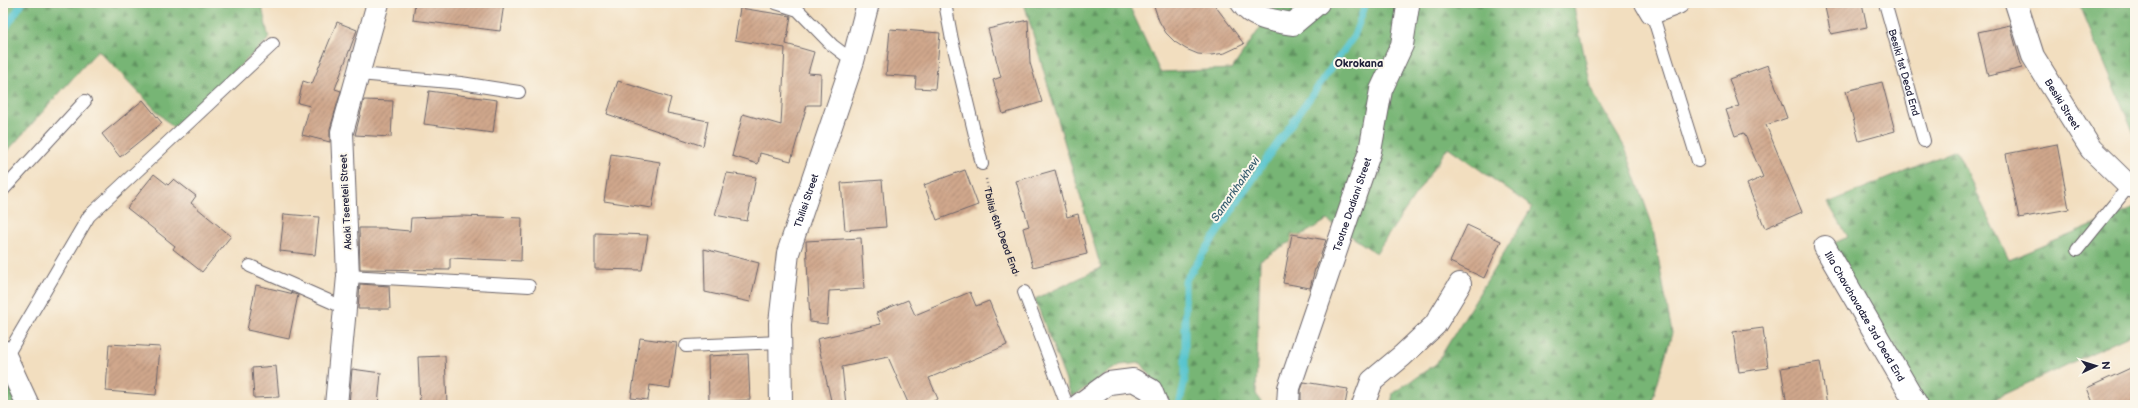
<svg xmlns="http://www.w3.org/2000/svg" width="2138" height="408" viewBox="0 0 2138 408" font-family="'Balsamiq Sans',sans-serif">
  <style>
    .forest { fill: url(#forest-firs); stroke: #4c6c58 }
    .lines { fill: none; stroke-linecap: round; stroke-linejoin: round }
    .stream { stroke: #57c4ce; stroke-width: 7 }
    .building { fill: url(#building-hatch) }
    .lane-casing { stroke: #6b6469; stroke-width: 14 }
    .street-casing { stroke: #6b6469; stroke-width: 24 }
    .path { stroke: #6b6469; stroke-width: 2.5; stroke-dasharray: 1 3; stroke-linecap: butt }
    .lane { stroke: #fff; stroke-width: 12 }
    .street { stroke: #fff; stroke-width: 22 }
    .labels { text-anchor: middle; stroke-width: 4; stroke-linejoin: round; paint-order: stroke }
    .street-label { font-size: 10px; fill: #22223b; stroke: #fbf7ec }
    .neighbourhood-label { font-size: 11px; font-weight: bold; fill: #22223b; stroke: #fbf7ec }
    .water-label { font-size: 11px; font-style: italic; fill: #355b6e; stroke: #fbf7ec }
  </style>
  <defs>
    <pattern id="forest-firs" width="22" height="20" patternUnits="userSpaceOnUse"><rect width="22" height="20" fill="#77b575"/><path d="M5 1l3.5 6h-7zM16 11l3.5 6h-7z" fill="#619361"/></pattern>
    <pattern id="building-hatch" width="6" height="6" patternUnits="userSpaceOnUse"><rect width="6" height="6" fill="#d0a78c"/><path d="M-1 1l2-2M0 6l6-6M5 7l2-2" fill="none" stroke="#a88874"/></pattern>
  </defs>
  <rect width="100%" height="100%" fill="#fbf7ec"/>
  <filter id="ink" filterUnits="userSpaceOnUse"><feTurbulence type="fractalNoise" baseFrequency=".025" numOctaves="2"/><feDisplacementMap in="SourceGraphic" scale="8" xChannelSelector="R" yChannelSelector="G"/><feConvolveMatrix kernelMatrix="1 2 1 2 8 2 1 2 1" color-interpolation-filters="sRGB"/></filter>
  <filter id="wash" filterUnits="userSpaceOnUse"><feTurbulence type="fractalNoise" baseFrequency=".012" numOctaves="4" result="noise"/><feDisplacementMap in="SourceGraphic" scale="16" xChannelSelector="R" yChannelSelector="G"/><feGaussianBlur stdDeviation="0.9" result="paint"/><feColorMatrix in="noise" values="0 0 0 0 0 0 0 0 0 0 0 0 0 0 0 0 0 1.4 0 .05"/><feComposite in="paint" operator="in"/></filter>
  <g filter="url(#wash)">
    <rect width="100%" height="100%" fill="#f2debf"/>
    <path class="forest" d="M 3,3 L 261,3 L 269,39 L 173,128 L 98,50 L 3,156 Z
      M 1024,3 L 1128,3 L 1160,72 L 1232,69 L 1277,3 L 1573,3 L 1592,91 L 1625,148 L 1652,224 L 1672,333 L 1651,405 L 1391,405 L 1393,393 L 1436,364 L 1532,207 L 1448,147 L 1376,253 L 1327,220 L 1260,260 L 1256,394 L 1264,405 L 1167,405 L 1162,392 L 1141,363 L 1120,365 L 1072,397 L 1035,299 L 1101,268 Z
      M 2079,3 L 2135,3 L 2135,136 Z
      M 1956,150 L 2009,260 L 2135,208 L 2135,333 L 1981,405 L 1917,405 L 1825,247 L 1848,237 L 1828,203 Z
      M 3,373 L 19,405 L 3,405 Z"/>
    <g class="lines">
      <path class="stream" d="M 3,32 L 22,3
        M 1179,405 L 1185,379 L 1185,281 L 1265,161 L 1354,36 L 1366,3"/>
    </g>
    <g id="blocks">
      <path class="building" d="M 415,3 L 504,3 L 500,31 L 413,20 Z
        M 1153,3 L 1213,3 L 1244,44 L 1225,53 L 1211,55 L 1198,54 L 1186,49 L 1175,42 L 1166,33 L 1159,21 Z
        M 1824,3 L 1862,3 L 1867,27 L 1831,34 Z
        M 740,8 L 791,16 L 786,44 L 814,52 L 808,73 L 821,74 L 820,105 L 807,105 L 791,161 L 760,153 L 758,164 L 732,156 L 743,114 L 781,125 L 785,48 L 735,40 Z
        M 1028,20 L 1030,63 L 1042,102 L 1003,114 L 993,80 L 1001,77 L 988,29 Z
        M 337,22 L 357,30 L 335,89 L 341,91 L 330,129 L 330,142 L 302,135 L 310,106 L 298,103 L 303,81 L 312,84 Z
        M 2010,25 L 2022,68 L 1988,76 L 1978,32 Z
        M 890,29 L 940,33 L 935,89 L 915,88 L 916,77 L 886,75 Z
        M 1768,65 L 1787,118 L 1766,125 L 1802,212 L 1765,228 L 1747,184 L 1763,177 L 1744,133 L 1735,136 L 1726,110 L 1739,106 L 1729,79 Z
        M 618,81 L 671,98 L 667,113 L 708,121 L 703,146 L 607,114 Z
        M 1882,82 L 1895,131 L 1859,141 L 1846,91 Z
        M 429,91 L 497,100 L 493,133 L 424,124 Z
        M 143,100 L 162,123 L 120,157 L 102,134 Z
        M 364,100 L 393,101 L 391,137 L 355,135 Z
        M 2057,144 L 2069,209 L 2019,218 L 2006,154 Z
        M 611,154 L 660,162 L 652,208 L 604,201 Z
        M 965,170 L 978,205 L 937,220 L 924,185 Z
        M 1055,170 L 1067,217 L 1078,214 L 1087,254 L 1033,267 L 1023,228 L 1029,226 L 1016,181 Z
        M 727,173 L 756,177 L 747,221 L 715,215 Z
        M 154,174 L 168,185 L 174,179 L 196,196 L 191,203 L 231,236 L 202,272 L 173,249 L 175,246 L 127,208 Z
        M 882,180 L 886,227 L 845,230 L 841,183 Z
        M 284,214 L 319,217 L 315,255 L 280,251 Z
        M 461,216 L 522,218 L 521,261 L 450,258 L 450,270 L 360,269 L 359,228 L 386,228 L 386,229 L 410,231 L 411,218 Z
        M 1467,225 L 1501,241 L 1484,278 L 1450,262 Z
        M 595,233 L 648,235 L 642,270 L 595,269 Z
        M 1292,234 L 1326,240 L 1316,269 L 1315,269 L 1310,288 L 1283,283 Z
        M 861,238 L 864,289 L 829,291 L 827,324 L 810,322 L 806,241 Z
        M 704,249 L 759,263 L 750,302 L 705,292 Z
        M 360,284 L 389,286 L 390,309 L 358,309 Z
        M 256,285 L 298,295 L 289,339 L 247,330 Z
        M 970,292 L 976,306 L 989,301 L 1007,345 L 929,378 L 938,399 L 924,405 L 909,405 L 888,357 L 842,367 L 846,405 L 832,405 L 817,339 L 881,324 L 876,313 L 908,300 L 915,315 Z
        M 1763,328 L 1768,368 L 1739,372 L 1733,332 Z
        M 640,338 L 677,343 L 670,388 L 650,385 L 648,400 L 631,398 Z
        M 109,344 L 160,347 L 156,395 L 106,391 Z
        M 748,354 L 750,400 L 709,402 L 708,356 Z
        M 445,356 L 447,405 L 420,405 L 418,357 Z
        M 1820,362 L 1827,405 L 1787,405 L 1781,368 Z
        M 276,366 L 279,397 L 254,398 L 252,368 Z
        M 2135,366 L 2135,405 L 2094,405 L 2087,388 Z
        M 352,369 L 381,373 L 378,405 L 349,405 Z
        M 1304,382 L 1348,389 L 1345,405 L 1301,405 L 1301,390 Z"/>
    </g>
  </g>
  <g filter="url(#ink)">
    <use href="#blocks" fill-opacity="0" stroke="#6b6469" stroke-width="1"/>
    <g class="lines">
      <g class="lane-casing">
        <g id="lane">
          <path d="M 776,3 L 798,10 L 832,45 L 853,61"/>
          <path d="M 945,3 L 952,40 L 982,164"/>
          <path id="s2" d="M 1885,3 L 1924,141"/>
          <path d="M 1652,13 L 1698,161"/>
          <path d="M 359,74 L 461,83 L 519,92"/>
          <path d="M 3,190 L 85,101"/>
          <path d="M 2077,250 L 2129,186"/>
          <path d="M 250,266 L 345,308"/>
          <path d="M 348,276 L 529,286"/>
          <path d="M 1024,292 L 1067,405"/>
          <path d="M 686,346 L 780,342"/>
          <path d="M 6,357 L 89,216 L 273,44"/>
        </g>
      </g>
      <g class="street-casing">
        <g id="street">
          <path d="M 1242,3 C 1252,19 1275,21 1293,24 L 1318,3"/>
          <path d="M 1646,3 L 1652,13 L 1678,3"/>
          <path id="s3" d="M 2016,3 L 2033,56 L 2091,149 L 2129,186 L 2135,187"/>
          <path id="s4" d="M 1825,247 L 1917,405"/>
          <path d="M 3,351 L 28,405"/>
          <path d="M 336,405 L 348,276 L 342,132 L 378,3"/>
          <path id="s5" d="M 781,405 L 780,323 L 788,253 L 853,61 L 868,3"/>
          <path d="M 1079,405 L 1109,383 L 1133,380 L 1151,390 L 1157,405"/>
          <path id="s6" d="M 1288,405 L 1289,388 L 1370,151 L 1381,90 L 1402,45 L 1408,6 L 1406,3"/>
          <path d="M 1363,405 L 1372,381 L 1402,356 L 1435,325 L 1460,284"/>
        </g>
      </g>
      <path class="path" id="s1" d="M 986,179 L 993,210 L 1018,277"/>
      <use href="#lane" class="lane"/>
      <use href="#street" class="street"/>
    </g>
  </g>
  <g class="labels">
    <g class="street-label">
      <text dy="4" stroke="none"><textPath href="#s2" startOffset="72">Besiki 1st Dead End</textPath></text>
      <text dy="4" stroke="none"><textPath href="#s3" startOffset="112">Besiki Street</textPath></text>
      <text dy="4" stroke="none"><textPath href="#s5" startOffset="208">Tbilisi Street</textPath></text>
      <text transform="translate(345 202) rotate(-93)" y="4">Akaki Tsereteli Street</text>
      <text dy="4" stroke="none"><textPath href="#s6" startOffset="211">Tsotne Dadiani Street</textPath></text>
      <text dy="4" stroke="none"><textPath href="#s1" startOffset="54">Tbilisi 6th Dead End</textPath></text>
      <text dy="4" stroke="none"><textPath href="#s4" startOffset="80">Ilia Chavchavadze 3rd Dead End</textPath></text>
    </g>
    <g class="neighbourhood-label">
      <text x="1359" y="67">Okrokana</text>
    </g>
    <g class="water-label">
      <text transform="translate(1235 189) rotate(-55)" y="4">Samarkhakhevi</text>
    </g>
  </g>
  <rect width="2138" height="408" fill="none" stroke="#fbf7ec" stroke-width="16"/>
  <g transform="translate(2096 366) rotate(86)" stroke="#fbf7ec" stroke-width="3" paint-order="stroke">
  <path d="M0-3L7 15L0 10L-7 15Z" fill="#22223b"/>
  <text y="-6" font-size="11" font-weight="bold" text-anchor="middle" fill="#22223b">N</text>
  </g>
</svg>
